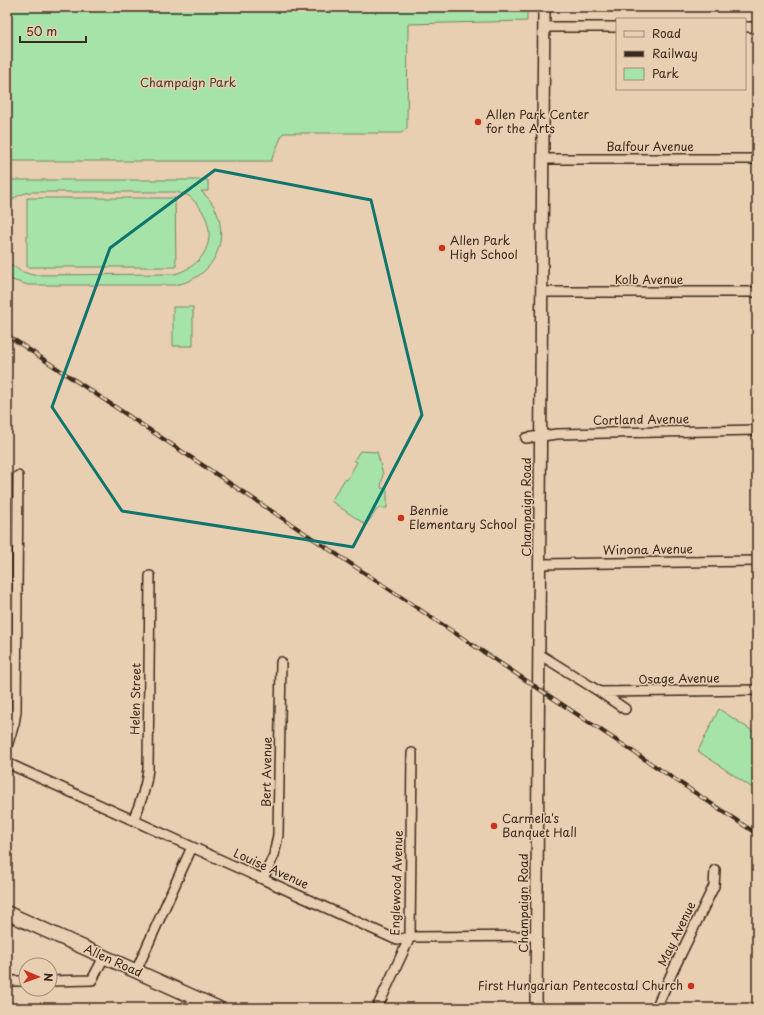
<svg xmlns="http://www.w3.org/2000/svg" width="764" height="1015" viewBox="0 0 764 1015" font-family="'Playpen Sans',sans-serif">
  <style>
    .green { fill: #a6e3a9; stroke: #708664 }
    .lines { fill: none; stroke-linecap: round; stroke-linejoin: round }
    .minor-casing { stroke: #3b2a1e; stroke-width: 12 }
    .tertiary-casing { stroke: #3b2a1e; stroke-width: 14 }
    .secondary-casing { stroke: #3b2a1e; stroke-width: 16 }
    .minor { stroke: #e9cfb1; stroke-width: 9 }
    .tertiary { stroke: #e9cfb1; stroke-width: 11 }
    .secondary { stroke: #e9cfb1; stroke-width: 13 }
    .rail-casing { stroke: #3b2a1e; stroke-width: 4 }
    .rail { stroke: #e9cfb1; stroke-width: 2.5; stroke-dasharray: 8; stroke-linecap: butt }
    .marked { fill: none; stroke: #0f766e; stroke-width: 3; stroke-linejoin: round }
    .poi-dot { fill: #c8321e; stroke: #e9cfb1; stroke-width: 1.5 }
    .labels { text-anchor: middle; stroke-width: 3; stroke-linejoin: round; paint-order: stroke }
    .park-label { font-size: 12px; fill: #463c2c; stroke: #e9cfb1 }
    .poi-label { font-size: 12px; fill: #3b2a1e; stroke: #e9cfb1; text-anchor: start }
    .street-label { font-size: 12px; fill: #3b2a1e; stroke: #e9cfb1 }
  </style>
  <rect width="100%" height="100%" fill="#e9cfb1"/>
  <filter id="ink" filterUnits="userSpaceOnUse"><feTurbulence type="fractalNoise" baseFrequency=".025" numOctaves="2"/><feDisplacementMap in="SourceGraphic" scale="8" xChannelSelector="R" yChannelSelector="G"/><feConvolveMatrix kernelMatrix="1 2 1 2 8 2 1 2 1" color-interpolation-filters="sRGB"/></filter>
  <g filter="url(#ink)">
    <path class="green" d="M 7,7 L 527,7 L 527,21 L 408,24 L 407,128 L 401,133 L 283,133 L 271,161 L 7,161 Z
      M 7,180 L 208,180 L 208,191 L 201,191 C 204,194 207,197 210,200 C 234,234 216,279 174,285 L 28,285 L 12,280 L 7,276 L 7,261 L 20,271 L 33,275 L 175,274 C 184,271 192,267 199,260 C 215,242 211,217 194,201 C 192,199 190,196 187,195 C 184,194 179,193 175,192 L 30,192 C 22,194 13,197 7,204 Z
      M 27,198 L 175,198 L 176,267 L 27,267 Z
      M 173,307 L 193,307 L 193,346 L 173,346 Z
      M 360,451 L 377,452 L 383,474 L 381,488 L 387,489 L 387,508 L 378,508 L 366,525 L 331,501 L 345,479 L 347,480 L 357,462 L 354,460 Z
      M 719,709 L 757,734 L 757,791 L 698,751 Z"/>
    <g class="lines">
      <g class="minor-casing">
        <path id="minor" d="M 544,27 L 617,27
          M 745,27 L 757,27
          M 543,159 L 757,159
          M 542,292 L 757,292
          M 526,438 L 557,434 L 757,430
          M 540,564 L 757,561
          M 539,654 L 600,692 L 757,690
          M 600,692 L 625,709
          M 7,746 L 14,724 L 16,711 L 18,476
          M 7,763 L 397,940 L 410,937 L 536,936
          M 133,820 C 141,803 146,788 148,769 L 150,576
          M 263,879 L 274,855 L 278,835 L 281,662
          M 136,971 L 192,847
          M 7,981 L 26,981
          M 50,981 L 92,980 L 104,957
          M 377,1008 L 410,937 L 412,753
          M 656,1008 L 675,966 L 714,886 L 715,870"/>
      </g>
      <g class="tertiary-casing">
        <path id="tertiary" d="M 536,1008 L 544,7"/>
      </g>
      <g class="secondary-casing">
        <path id="secondary" d="M 7,913 L 218,1008"/>
      </g>
      <use href="#minor" class="minor"/>
      <use href="#tertiary" class="tertiary"/>
      <use href="#secondary" class="secondary"/>
      <g class="rail-casing">
        <path id="rail" d="M 7,335 L 757,834"/>
      </g>
      <use href="#rail" class="rail"/>
    </g>
  </g>
  <path class="marked" d="M 215,170 L 371,200 L 422,415 L 353,547 L 122,511 L 52,407 L 110,248 Z"/>
  <g class="poi-dot">
    <circle cx="478" cy="122" r="4"/>
    <circle cx="442" cy="248" r="4"/>
    <circle cx="401" cy="518" r="4"/>
    <circle cx="494" cy="826" r="4"/>
    <circle cx="691" cy="986" r="4"/>
  </g>
  <g class="labels">
    <g class="park-label">
      <text x="188" y="87">Champaign Park</text>
    </g>
    <g class="poi-label">
      <text x="486" y="119">Allen Park Center<tspan x="486" dy="14">for the Arts</tspan></text>
      <text x="450" y="245">Allen Park<tspan x="450" dy="14">High School</tspan></text>
      <text x="409" y="515">Bennie<tspan x="409" dy="14">Elementary School</tspan></text>
      <text x="502" y="823">Carmela's<tspan x="502" dy="14">Banquet Hall</tspan></text>
      <text x="683" y="990" text-anchor="end">First Hungarian Pentecostal Church</text>
    </g>
    <g class="street-label">
      <text x="650" y="151">Balfour Avenue</text>
      <text x="649" y="284">Kolb Avenue</text>
      <text transform="translate(641 420) rotate(-1)" y="4">Cortland Avenue</text>
      <text transform="translate(527 507) rotate(-90)" y="4">Champaign Road</text>
      <text transform="translate(648 550) rotate(-1)" y="4">Winona Avenue</text>
      <text transform="translate(679 679) rotate(-1)" y="4">Osage Avenue</text>
      <text transform="translate(136 699) rotate(-89)" y="4">Helen Street</text>
      <text transform="translate(267 772) rotate(-89)" y="4">Bert Avenue</text>
      <text transform="translate(271 869) rotate(24)" y="4">Louise Avenue</text>
      <text transform="translate(397 883) rotate(-88)" y="4">Englewood Avenue</text>
      <text transform="translate(524 903) rotate(-90)" y="4">Champaign Road</text>
      <text transform="translate(677 934) rotate(-64)" y="4">May Avenue</text>
      <text transform="translate(113 961) rotate(24)" y="4">Allen Road</text>
    </g>
  </g>
  <rect width="764" height="1015" fill="none" stroke="#e9cfb1" stroke-width="24"/>
  <rect x="12" y="12" width="740" height="991" fill="none" stroke="#3b2a1e" stroke-width="1.5" filter="url(#ink)"/>
  <rect x="616" y="18" width="130" height="72" fill="#e9cfb1" stroke="#a38d76"/>
  <rect x="624" y="31" width="20" height="6" fill="#e9cfb1" stroke="#a38d76"/>
  <text x="652" y="38" font-size="12" fill="#3b2a1e">Road</text>
  <rect x="624" y="51" width="20" height="6" fill="#3b2a1e" stroke="#a38d76"/>
  <text x="652" y="58" font-size="12" fill="#3b2a1e">Railway</text>
  <rect x="624" y="68" width="20" height="12" fill="#a6e3a9" stroke="#a38d76"/>
  <text x="652" y="78" font-size="12" fill="#3b2a1e">Park</text>
  <g transform="translate(38 977) rotate(92)"><circle r="19" fill="#e9cfb1" stroke="#a38d76"/>
  <path d="M0-3L7 15L0 10L-7 15Z" fill="#c8321e"/>
  <text y="-6" font-size="11" font-weight="bold" text-anchor="middle" fill="#3b2a1e">N</text>
  </g>
  <path d="M20 36v6h66v-6" fill="none" stroke="#3b2a1e" stroke-width="2"/>
  <text x="26" y="36" font-size="12" fill="#3b2a1e" stroke="#e9cfb1" stroke-width="3" paint-order="stroke">50 m</text>
</svg>
